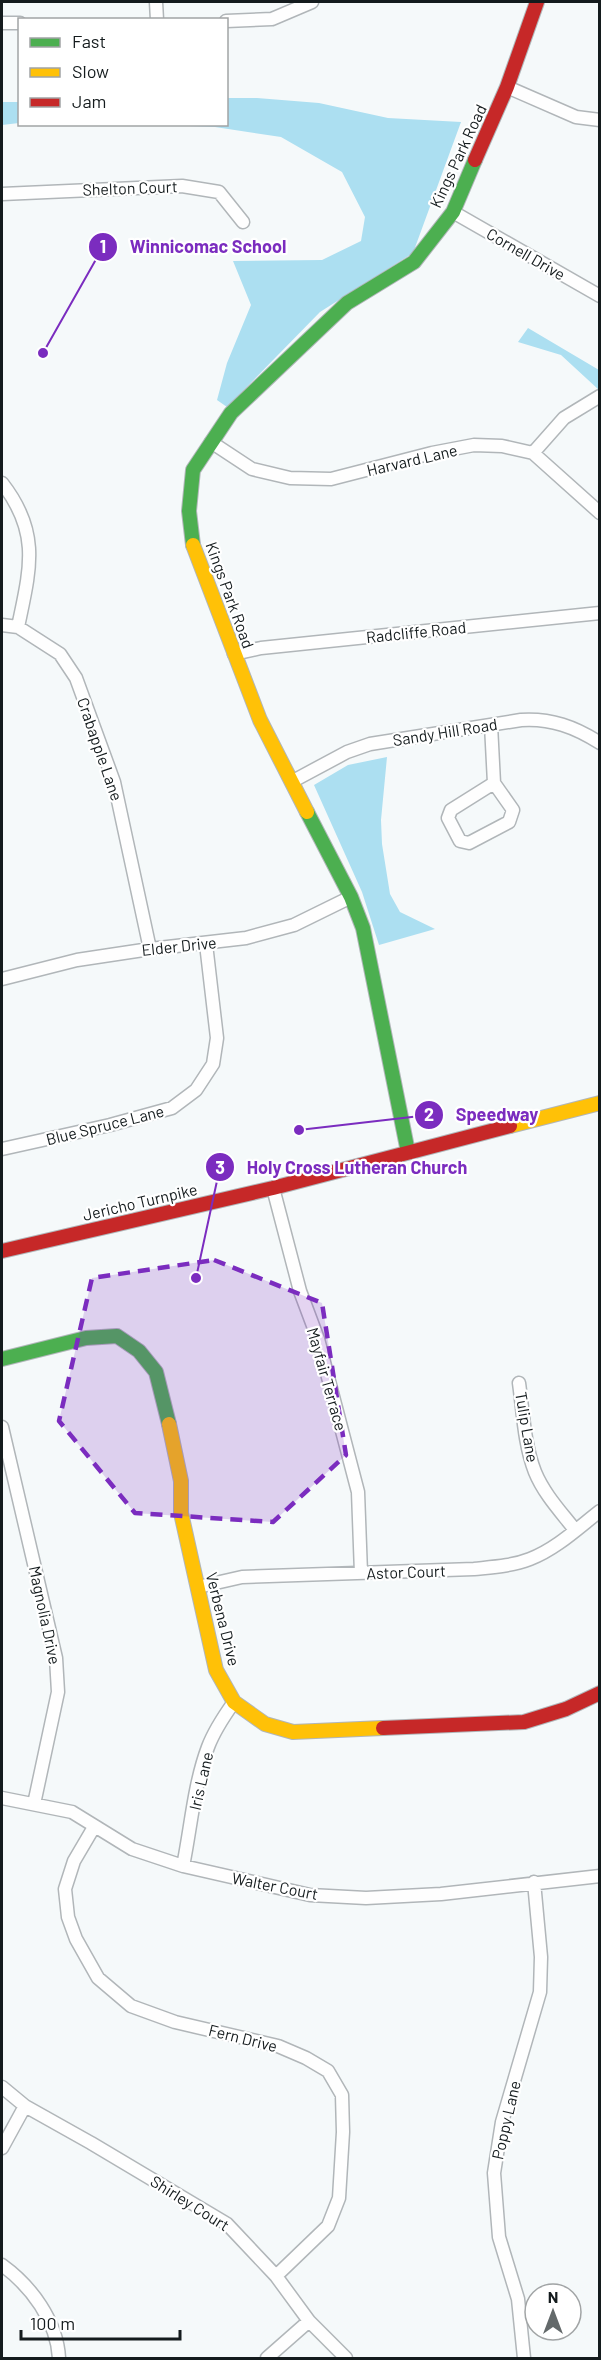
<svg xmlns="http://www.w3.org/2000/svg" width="601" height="2360" viewBox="0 0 601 2360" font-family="Barlow,sans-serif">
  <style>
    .forest { fill: #acdff1 }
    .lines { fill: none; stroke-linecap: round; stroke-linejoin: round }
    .street-casing { stroke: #b1b6b9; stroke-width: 15 }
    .fast-casing { stroke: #b1b6b9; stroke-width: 16 }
    .slow-casing { stroke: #b1b6b9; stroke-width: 16 }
    .jam-casing { stroke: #b1b6b9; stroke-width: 16 }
    .street { stroke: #fefefe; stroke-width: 12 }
    .fast { stroke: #4caf50; stroke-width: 14 }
    .slow { stroke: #ffc107; stroke-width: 14 }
    .jam { stroke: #c62828; stroke-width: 14 }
    .marked { fill: #7b2cbf; fill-opacity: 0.2; stroke: #7b2cbf; stroke-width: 4.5; stroke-dasharray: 12 8; stroke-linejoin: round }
    .labels { text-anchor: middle; stroke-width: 4.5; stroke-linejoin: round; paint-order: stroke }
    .street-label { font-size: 16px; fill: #141b1d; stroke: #fff }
    .leader { fill: none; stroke: #7b2cbf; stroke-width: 2 }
    .callout-dot { fill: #7b2cbf; stroke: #fff; stroke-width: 2 }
    .mark-label { font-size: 18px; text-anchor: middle; font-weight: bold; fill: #fff }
    .callout-label { font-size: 18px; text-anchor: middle; font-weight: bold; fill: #7b2cbf; stroke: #fff; stroke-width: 4.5; stroke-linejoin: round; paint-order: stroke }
  </style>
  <rect width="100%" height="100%" fill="#f5f9fa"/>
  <path class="forest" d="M 227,98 L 257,98 L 319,103 L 388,118 L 461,122 L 413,253 L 320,312 L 227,407 L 217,400 L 227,363 L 251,305 L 233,261 L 322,260 L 361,241 L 365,217 L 342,172 L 281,137 L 215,127 L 163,125 L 226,124 Z
    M 2,102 L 19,102 L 19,123 L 2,125 Z
    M 528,328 L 599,370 L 599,390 L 561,355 L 518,342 Z
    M 387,757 L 381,820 L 382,844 L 390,894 L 400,912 L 435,929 L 379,945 L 362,892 L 314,785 L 348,765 Z"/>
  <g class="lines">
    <g class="street-casing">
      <path id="street" d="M 156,2 L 157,20
        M 226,21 L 272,19 L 312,2
        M 2,23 L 20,23
        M 507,87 L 576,117 L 600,120
        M 2,194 L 182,186 L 219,192 L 243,222
        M 453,212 L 600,296
        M 211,442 L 252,469 L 290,478 L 331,479 L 432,453 L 474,445 L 502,446 L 533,453 L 600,513
        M 533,453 L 564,418 L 600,396
        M 2,483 C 41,533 30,569 18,627
        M 2,625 L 18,627 L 60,654 L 76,678 L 114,782 L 150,949
        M 234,654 L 261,648 L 600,613
        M 491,725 L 494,783 L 451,810 L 448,818 L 460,841 L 469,843 L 509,822 L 513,810 L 494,783
        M 293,781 L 347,752 L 370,744 L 521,720 C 551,718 575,727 600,743
        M 2,979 L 77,960 L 150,949 L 246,938 L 294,925 L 351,897
        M 2,1149 L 110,1125 L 172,1108 L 196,1090 L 213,1064 L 217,1038 L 206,944
        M 273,1188 L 300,1291 L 318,1339 L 358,1492 L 361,1573
        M 519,1383 C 523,1411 524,1444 535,1472 C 544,1494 561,1512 575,1530
        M 2,1427 L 56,1658 L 58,1692 L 34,1804
        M 198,1587 L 242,1577 L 474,1569 C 493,1567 512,1566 530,1559 C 556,1549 578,1528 600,1511
        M 2,1798 L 72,1812 L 132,1849 L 183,1866 L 310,1895 L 366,1898 L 441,1894 L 600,1876
        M 94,1827 L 74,1861 L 65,1889 L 68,1917 L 76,1939 L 98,1978 L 131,2006 L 175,2022 L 278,2046 L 306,2058 L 328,2071 L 342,2095 L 343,2132 L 339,2198 L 328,2226 L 276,2276
        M 183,1866 C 191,1827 194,1784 208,1747 C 214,1731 224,1716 234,1702
        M 2,2087 L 25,2106 L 91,2143 L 227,2224 L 276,2276 L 309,2321 L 346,2358
        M 2,2148 L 25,2106
        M 2,2265 C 31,2286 57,2321 59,2358
        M 267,2358 L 309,2321
        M 524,2358 L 518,2299 L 499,2237 L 494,2173 L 502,2122 L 540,1992 L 541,1957 L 534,1882"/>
    </g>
    <g class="fast-casing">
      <path id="fast" d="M 193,545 L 189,511 L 193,470 L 231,413 L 347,303 L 414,262 L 453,212 L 475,160
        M 307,812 L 351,897 L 363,928 L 408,1152
        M 2,1359 L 86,1338 L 117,1336 L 139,1351 L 156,1372 L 169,1424"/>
    </g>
    <g class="slow-casing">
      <path id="slow" d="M 193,545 L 260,720 L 307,812
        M 510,1126 L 600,1103
        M 169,1424 L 181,1481 L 181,1513 L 216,1670 L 234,1702 L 265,1724 L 293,1732 L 383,1728"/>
    </g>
    <g class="jam-casing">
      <path id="jam" d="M 475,160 L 507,87 L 537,2
        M 2,1251 L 273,1188 L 510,1126
        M 383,1728 L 524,1722 L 566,1709 L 600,1693"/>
    </g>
    <use href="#street" class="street"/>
    <use href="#fast" class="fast"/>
    <use href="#slow" class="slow"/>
    <use href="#jam" class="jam"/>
  </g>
  <path class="marked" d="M 214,1260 L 322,1303 L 346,1455 L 273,1522 L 135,1513 L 59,1421 L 92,1278 Z"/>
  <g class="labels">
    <g class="street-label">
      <text transform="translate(458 156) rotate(-65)" y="6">Kings Park Road</text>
      <text transform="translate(130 188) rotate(-2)" y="6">Shelton Court</text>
      <text transform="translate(526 254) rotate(30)" y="6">Cornell Drive</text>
      <text transform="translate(412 460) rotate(-13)" y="6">Harvard Lane</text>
      <text transform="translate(230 595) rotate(70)" y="6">Kings Park Road</text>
      <text transform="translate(416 632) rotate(-6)" y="6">Radcliffe Road</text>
      <text transform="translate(445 732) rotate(-9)" y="6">Sandy Hill Road</text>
      <text transform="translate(100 749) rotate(71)" y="6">Crabapple Lane</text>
      <text transform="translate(179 946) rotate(-6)" y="6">Elder Drive</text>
      <text transform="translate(105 1125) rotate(-14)" y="6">Blue Spruce Lane</text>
      <text transform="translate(140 1202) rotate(-13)" y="6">Jericho Turnpike</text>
      <text transform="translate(327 1379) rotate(74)" y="6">Mayfair Terrace</text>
      <text transform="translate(527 1427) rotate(80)" y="6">Tulip Lane</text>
      <text transform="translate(406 1572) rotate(-2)" y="6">Astor Court</text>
      <text transform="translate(45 1615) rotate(78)" y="6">Magnolia Drive</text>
      <text transform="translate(223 1619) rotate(76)" y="6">Verbena Drive</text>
      <text transform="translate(201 1781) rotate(-77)" y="6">Iris Lane</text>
      <text transform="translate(275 1886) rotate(11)" y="6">Walter Court</text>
      <text transform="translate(243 2038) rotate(14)" y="6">Fern Drive</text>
      <text transform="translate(506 2120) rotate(-77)" y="6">Poppy Lane</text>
      <text transform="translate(190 2203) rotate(32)" y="6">Shirley Court</text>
    </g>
  </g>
  <path class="leader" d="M43 353L103 247M299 1130L429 1115M196 1278L220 1167"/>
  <g class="callout-dot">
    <circle cx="43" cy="353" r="6"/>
    <circle cx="299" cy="1130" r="6"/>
    <circle cx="196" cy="1278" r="6"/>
    <circle cx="103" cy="247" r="15"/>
    <circle cx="429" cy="1115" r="15"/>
    <circle cx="220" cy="1167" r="15"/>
  </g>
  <g class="mark-label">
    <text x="103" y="253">1</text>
    <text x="429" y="1121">2</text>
    <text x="220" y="1174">3</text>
  </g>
  <g class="callout-label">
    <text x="208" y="253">Winnicomac School</text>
    <text x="497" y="1121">Speedway</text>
    <text x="357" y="1174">Holy Cross Lutheran Church</text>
  </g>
  <rect width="601" height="2360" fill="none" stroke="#141b1d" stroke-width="6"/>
  <rect x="18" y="18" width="210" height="108" fill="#ffffff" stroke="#a1a4a5" stroke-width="1.5"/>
  <rect x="30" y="38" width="30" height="9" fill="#4caf50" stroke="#a1a4a5" stroke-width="1.5"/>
  <text x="72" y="48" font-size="18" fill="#141b1d">Fast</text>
  <rect x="30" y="68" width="30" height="9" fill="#ffc107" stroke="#a1a4a5" stroke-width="1.5"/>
  <text x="72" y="78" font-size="18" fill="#141b1d">Slow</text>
  <rect x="30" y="98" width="30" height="9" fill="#c62828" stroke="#a1a4a5" stroke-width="1.5"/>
  <text x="72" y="108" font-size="18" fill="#141b1d">Jam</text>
  <g transform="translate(553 2312)"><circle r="28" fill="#ffffff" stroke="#a1a4a5" stroke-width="1.5"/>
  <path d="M0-4.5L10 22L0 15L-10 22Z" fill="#63696a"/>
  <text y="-9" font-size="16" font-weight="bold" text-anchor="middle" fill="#141b1d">N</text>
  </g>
  <path d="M21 2330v9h159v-9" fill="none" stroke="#141b1d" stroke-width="3"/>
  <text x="30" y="2330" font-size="18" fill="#141b1d" stroke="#ffffff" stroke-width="4.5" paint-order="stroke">100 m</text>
</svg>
